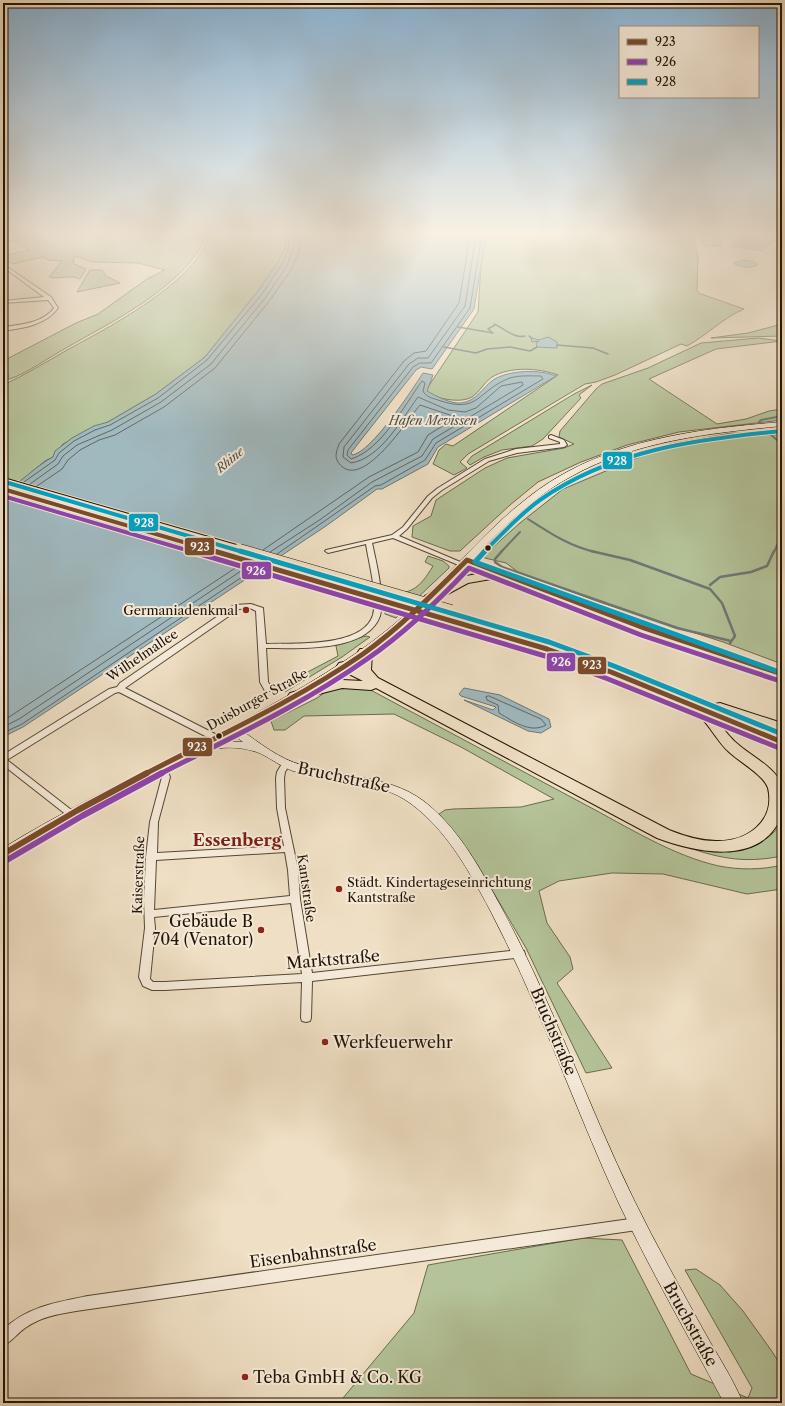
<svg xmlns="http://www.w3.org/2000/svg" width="785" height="1406" viewBox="0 0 785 1406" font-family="'Libre Caslon Text',serif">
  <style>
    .green { fill: #b4c399; stroke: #6b6b4e }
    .water { fill: #a0b9bf; stroke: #6e7774 }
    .pier { fill: #efdfc4 }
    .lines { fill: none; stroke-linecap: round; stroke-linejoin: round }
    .shore { stroke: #616661; stroke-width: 1 }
    .stream-far2 { stroke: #6e7774; stroke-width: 1.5 }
    .stream-far1 { stroke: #6e7774; stroke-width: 2 }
    .stream { stroke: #6e7774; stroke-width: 2.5 }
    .street-casing { stroke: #554633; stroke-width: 2 }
    .secondary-casing { stroke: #221303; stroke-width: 1 }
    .highway-casing { stroke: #221303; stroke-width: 2 }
    .street { fill: #f5ead9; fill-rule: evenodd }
    .secondary { fill: #f5ead9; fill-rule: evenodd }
    .highway { fill: #efdfc4; fill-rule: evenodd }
    .highway-bridge-far1-casing { stroke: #221303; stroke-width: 12; stroke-linecap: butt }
    .highway-bridge-casing { stroke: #221303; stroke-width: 15; stroke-linecap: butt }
    .highway-bridge-far1 { stroke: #efdfc4; stroke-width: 10 }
    .highway-bridge { stroke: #efdfc4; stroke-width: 14 }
    .bus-1-far2-casing { stroke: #f5ead9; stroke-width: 6 }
    .bus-1-far1-casing { stroke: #f5ead9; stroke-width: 8 }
    .bus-1-casing { stroke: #f5ead9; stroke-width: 9 }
    .bus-2-far2-casing { stroke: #f5ead9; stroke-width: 6 }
    .bus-2-far1-casing { stroke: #f5ead9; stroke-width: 8 }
    .bus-2-casing { stroke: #f5ead9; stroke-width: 9 }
    .bus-3-far1-casing { stroke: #f5ead9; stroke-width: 6 }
    .bus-3-casing { stroke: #f5ead9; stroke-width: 8 }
    .bus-1-far2 { stroke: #7a4b2a; stroke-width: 4 }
    .bus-1-far1 { stroke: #7a4b2a; stroke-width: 5 }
    .bus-1 { stroke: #7a4b2a; stroke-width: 6 }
    .bus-2-far2 { stroke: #8e44ad; stroke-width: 4 }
    .bus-2-far1 { stroke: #8e44ad; stroke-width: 5 }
    .bus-2 { stroke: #8e44ad; stroke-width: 6 }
    .bus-3-far1 { stroke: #02a2c4; stroke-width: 4 }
    .bus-3 { stroke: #02a2c4; stroke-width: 5 }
    .bus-dot { fill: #221303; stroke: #f5ead9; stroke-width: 1.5 }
    .poi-dot { fill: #8f2418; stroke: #f5ead9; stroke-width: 1.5 }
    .labels { text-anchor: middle; stroke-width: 4; stroke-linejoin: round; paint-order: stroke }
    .far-water-label { font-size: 12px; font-style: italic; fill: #4e4d45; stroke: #f5ead9 }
    .poi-label { font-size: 13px; fill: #221303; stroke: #f5ead9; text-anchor: end }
    .street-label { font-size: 13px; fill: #221303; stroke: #f5ead9 }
    .near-street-label { font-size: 16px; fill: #221303; stroke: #f5ead9 }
    .near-poi-label { font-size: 16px; fill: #221303; stroke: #f5ead9; text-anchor: start }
    .district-label { font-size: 17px; font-weight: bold; fill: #7a1f14; stroke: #f5ead9 }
    .line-badge { stroke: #f5ead9; stroke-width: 1.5 }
    .badge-label { font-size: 11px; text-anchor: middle; font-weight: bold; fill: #fff }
  </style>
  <rect width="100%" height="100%" fill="#efdfc4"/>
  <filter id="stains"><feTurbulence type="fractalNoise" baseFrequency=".005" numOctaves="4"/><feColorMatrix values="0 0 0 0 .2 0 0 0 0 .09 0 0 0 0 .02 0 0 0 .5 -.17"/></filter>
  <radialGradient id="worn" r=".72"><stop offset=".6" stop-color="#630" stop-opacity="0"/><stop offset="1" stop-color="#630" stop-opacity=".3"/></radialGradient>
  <path class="green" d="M 5,235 L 205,235 C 203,252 178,276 164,287 C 135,311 99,329 66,348 C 48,358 29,372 10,379 L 4,378 L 9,376 L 3,374 L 3,361 L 76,323 L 98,314 L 147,279 L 165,270 L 138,263 L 92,262 L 75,256 L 73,259 L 74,264 L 86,269 L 80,279 C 69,274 60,280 49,277 L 62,261 L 48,260 L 43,257 L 12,264 L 3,258 L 3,256 L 30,250 L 14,240 L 3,243 L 3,239 L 7,238 L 3,238 Z
    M 208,235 L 284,235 L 286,246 L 278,262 L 258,291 L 205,357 L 156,394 L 108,422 L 63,444 L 53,457 L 45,461 L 12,488 L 3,493 L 3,385 C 25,375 46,362 67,350 C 104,330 202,279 208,235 Z
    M 480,235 L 679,235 L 684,241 L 684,235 L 693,235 L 698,256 L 697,291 L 701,294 L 744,309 C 723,318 707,335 687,346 L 681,344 L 615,375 L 596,382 L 585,384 L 468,454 L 460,462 L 467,468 L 454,475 L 433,464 L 439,450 L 446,444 L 453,446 L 558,375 C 538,368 511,366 492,377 C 484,382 480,392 472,397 C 459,404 439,398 426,394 L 426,390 L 478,312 L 482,250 Z
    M 90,270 L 102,270 L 106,276 L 120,283 L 77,292 Z
    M 782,324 L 782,336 L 711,338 L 748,333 Z
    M 758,338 L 782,341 L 716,349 L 649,379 L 717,424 L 746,419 L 769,411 L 782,409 L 782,420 L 679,432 L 627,445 L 581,462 L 538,482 L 510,505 L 460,551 L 450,551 L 412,537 L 413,526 L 431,516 L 436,500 L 485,468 L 507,458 L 564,448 L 574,444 L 559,437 L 560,431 L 596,389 L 602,384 L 648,368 L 701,343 Z
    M 592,385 L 579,395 L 581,398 L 543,439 L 532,446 L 502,450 L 484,457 L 470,465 L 467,462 L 472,456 L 574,394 Z
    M 731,433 L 782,435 L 782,664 L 723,642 L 599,602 L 518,572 L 506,563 L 485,558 L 484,555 L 520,523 L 563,489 L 670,444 Z
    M 428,556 L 443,561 L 449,566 L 449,568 L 396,618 L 385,614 L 384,595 C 411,593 418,591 433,566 L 425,562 Z
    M 366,636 L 370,637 L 342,657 L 285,692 L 283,685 L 338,656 L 336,646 L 339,643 Z
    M 365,687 C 438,726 511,765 584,804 C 626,826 673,856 719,866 C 739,870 762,870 782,865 L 782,889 L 747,894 L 663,874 L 612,873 L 559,881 L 539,891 L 547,923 L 570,957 L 573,969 L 557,983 L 612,1068 L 586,1073 L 526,948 L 475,861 L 439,814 L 445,810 L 453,809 L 521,807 L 554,799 L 461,747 L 394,714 L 304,716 L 285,730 L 274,730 L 271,721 L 317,698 L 331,688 Z
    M 782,817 L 782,856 C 743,864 716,858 679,844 C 707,845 754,855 775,831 C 778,828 780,822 782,817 Z
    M 583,1238 L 622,1240 L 691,1374 L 748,1398 L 752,1388 L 685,1270 L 696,1269 L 720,1285 L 743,1311 L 771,1350 L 782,1367 L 782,1403 L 341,1403 L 343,1398 L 414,1313 L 428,1265 Z"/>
  <path class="water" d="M 284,235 L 486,235 L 474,309 L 432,369 L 421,367 L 416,370 L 357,445 L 351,453 L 352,455 C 371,453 412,390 423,373 L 433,375 L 427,391 C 436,396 451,404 461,403 C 477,401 482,388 493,380 C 509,370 539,369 556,376 L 438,447 L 428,464 L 382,489 L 377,489 L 326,526 L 23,727 L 3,737 L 3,493 C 21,483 34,467 53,457 L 55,451 L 72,438 L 94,426 L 108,422 L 156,394 L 205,357 L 258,291 L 278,262 L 286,246 Z
    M 699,235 L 719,235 L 719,239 L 723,246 L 704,246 Z
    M 742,235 L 774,240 L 763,251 L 731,246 Z
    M 745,260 L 755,262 L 758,265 L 747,268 L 734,264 L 735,262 Z
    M 548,337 L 557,342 L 557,348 L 537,347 L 536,343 L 539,341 L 532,342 L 531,338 L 539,340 Z
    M 464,688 L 500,695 L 549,719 L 551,727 L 541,733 L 528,731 L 464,700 L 493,710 L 496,707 L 461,696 L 459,694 Z"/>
  <path class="pier" d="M 17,480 L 283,556 L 264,569 L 3,493 Z"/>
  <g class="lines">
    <path class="shore" d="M 744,235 L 742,244 L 763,247 L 764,242 L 755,241 L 752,235
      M 24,482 L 55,460 L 59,453 L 74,441 L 95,430 L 110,425 L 158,398 L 207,360 L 262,294 L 282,264 L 289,247 L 288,235
      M 30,484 L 58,464 L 63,456 L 77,445 L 112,430 L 161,402 L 211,364 L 266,297 L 286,267 L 294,248 L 293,235
      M 37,486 L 62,469 L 68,460 L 80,450 L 99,440 L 115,435 L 164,407 L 215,368 L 270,300 L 291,270 L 300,249 L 299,235
      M 263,550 L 369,477 L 418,452 L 428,435 L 454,419 L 453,416 L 420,405 C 408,419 360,495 338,462 C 334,456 337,450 339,444 L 404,361 L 414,353 L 426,351 L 459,303 L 470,235
      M 270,552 L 321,519 L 372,482 L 422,456 L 433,439 L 523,385 L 522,382 L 501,386 L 476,408 L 465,412 L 448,410 L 418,397 C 401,420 381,458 351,463 L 343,457 L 344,447 L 409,364 L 418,358 L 428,358 L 465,306 L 476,235
      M 277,554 L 375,486 L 381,485 L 425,460 L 436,443 L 543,379 L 541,376 C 531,376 520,375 510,378 C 477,390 480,415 438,400 C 432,398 426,397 423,391 L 425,383 L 422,381 C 404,406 381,450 351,459 L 347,455 L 348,450 L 413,367 L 420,363 L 431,363 L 470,308 L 482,235
      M 489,696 L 541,719 L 546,725 C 530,734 513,721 499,713 L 498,705 L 487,700 L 486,697 Z
      M 3,721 L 246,561
      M 3,727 L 19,719 L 253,563
      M 3,733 L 22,724 L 260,565"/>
    <path class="stream-far2" d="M 494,324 C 504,328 514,339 525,336
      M 458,327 L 493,333 L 488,329 L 495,325
      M 529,336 L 532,338
      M 557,345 L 593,348 L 608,354
      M 444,347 L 476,353 L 487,349 L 510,347 L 530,351 L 537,347"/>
    <path class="stream-far1" d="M 759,422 L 761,420 L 782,416
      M 771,435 L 782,444
      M 528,519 C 550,533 569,546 595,552
      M 501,552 L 520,532
      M 774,552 L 782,534"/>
    <path class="stream" d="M 502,551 L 495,559 L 495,562 L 502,567 L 677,628 L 731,641
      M 591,551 L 630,560 L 710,589 L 722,603 L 735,636 L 730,643
      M 710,585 L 720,577 L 751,572 L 767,566 L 774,551"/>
    <g class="street-casing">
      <path id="street" d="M 3,264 L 51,297 L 58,308 C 46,325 23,328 3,331 L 3,327 C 20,325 43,323 54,308 L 48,300 L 3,303 L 3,301 L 44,297 L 3,267 Z
        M 551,435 L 564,440 L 567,445 L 564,447 L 517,453 L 489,461 L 442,490 L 432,498 L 407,529 L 399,536 L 465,564 L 466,565 L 465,566 L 461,566 L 393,538 L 372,543 C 376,561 385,598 380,616 C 367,653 297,648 266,648 L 268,682 L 272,689 L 271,691 L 265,691 L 260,682 L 256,611 L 250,608 L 239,609 L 125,688 L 219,736 L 220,738 L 219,740 L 213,740 L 119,692 L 115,693 L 7,760 L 74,812 L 75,814 L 74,816 L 68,816 L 3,765 L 3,755 L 109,689 L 117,687 L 120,683 L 234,605 L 251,604 L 263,608 L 266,644 C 293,643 363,648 373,615 C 378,595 369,564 366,544 L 328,553 L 325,551 L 326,550 L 392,535 L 403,527 L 428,496 L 438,488 L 485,459 L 516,449 L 560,444 L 560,442 L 549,438 L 549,436 Z
        M 286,761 L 290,764 L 285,772 L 284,778 L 285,808 L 298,870 L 300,899 L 312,973 L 520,950 L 524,951 L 525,954 L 524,957 L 312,981 L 311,1018 L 310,1021 L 306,1022 L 302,1021 L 301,1018 L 302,982 L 165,990 L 152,990 L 143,986 L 139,977 L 145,928 L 144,900 L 146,857 L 150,822 L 162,777 L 158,766 L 159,764 L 165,764 L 170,777 L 158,822 L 157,853 L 284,846 L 277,808 L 276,778 L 277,772 L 283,762 ZM 285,852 L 288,870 L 290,896 L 154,910 L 156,860 ZM 291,903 L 302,974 L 165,982 L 153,982 L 150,979 L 155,928 L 154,917 Z
        M 637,1218 L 641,1220 L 643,1224 L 641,1228 L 637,1230 L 76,1311 C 58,1314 40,1317 25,1328 C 18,1333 11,1342 3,1346 L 3,1330 C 26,1307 57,1302 88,1296 Z"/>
    </g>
    <g class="secondary-casing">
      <path id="secondary" d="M 782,422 L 782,426 C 711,433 635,441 572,476 C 512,508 472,565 422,610 C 369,659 305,696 241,730 C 260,743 279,759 302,765 C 346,779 394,774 431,807 C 461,833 481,870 500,905 C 552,1000 586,1102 634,1200 C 656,1245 681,1289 705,1333 C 718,1356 733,1379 743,1403 L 724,1403 C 684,1327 640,1253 606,1175 C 567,1086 535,996 490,910 C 469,871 447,830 410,803 C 377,779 331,783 293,771 C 279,766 264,753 253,751 C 244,748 231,747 222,748 C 216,748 210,750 204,749 L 89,809 L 3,858 L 3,848 C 114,780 237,732 346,660 C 380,638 411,611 440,582 C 468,554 494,524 525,500 C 597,441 693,429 782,422 ZM 232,734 L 243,742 L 220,741 Z"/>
    </g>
    <g class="highway-casing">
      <path id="highway" d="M 463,561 L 782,675 L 782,684 L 491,579 L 468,583 L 433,602 L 425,602 L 423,599 L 425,596 L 461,577 L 477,574 L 459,568 L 457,565 Z
        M 446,614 C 538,637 627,674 714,709 L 713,707 L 715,704 L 720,703 L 782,723 L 782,733 L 725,713 L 782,737 L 782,747 L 718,721 C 724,730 731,739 740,746 C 753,757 776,768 782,786 C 784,793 782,814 779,821 C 757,866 694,852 657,838 L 376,688 L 371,690 L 342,688 L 295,700 L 290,699 L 288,696 L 290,693 L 342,680 L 363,681 L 339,669 L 337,666 L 339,663 L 344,662 L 357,668 L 358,652 L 360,649 L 370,649 L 372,652 L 371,670 L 378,678 L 669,830 C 684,836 699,841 716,841 C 746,842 776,822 768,788 C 764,775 738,761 728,751 C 717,741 705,718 695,712 C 686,705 657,696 645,691 C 578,663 510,642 441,621 L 440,618 Z"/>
    </g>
    <use href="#street" class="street"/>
    <use href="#secondary" class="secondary"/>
    <use href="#highway" class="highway"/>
    <g class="highway-bridge-far1-casing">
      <path id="highway-bridge-far1" d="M 3,483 L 243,552"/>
    </g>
    <g class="highway-bridge-casing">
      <path id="highway-bridge" d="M 239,551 L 451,612"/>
    </g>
    <use href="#highway-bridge-far1" class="highway-bridge-far1"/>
    <use href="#highway-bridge" class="highway-bridge"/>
    <g class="bus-1-far2-casing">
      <path id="bus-1-far2" d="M 3,489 L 217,552"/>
    </g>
    <g class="bus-1-far1-casing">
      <path id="bus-1-far1" d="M 214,551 L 547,649 L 611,672 L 782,742
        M 145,774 C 218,736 295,701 363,654 C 401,627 434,593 467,560 L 644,628 L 782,674"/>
    </g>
    <g class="bus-1-casing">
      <path id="bus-1" d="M 3,854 L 78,810 L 147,773"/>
    </g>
    <g class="bus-2-far2-casing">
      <path id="bus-2-far2" d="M 3,496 L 193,552"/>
    </g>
    <g class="bus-2-far1-casing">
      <path id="bus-2-far1" d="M 190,551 L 545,656 L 608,679 L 779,748
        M 160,774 C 230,738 302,705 367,659 C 405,633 438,601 469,568 L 641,635 L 780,681"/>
    </g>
    <g class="bus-2-casing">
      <path id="bus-2" d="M 7,860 L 82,816 L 162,773"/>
    </g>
    <g class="bus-3-far1-casing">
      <path id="bus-3-far1" d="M 5,482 L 243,552
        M 484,552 C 502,534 519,515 540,500 C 611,450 698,439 782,431"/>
    </g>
    <g class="bus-3-casing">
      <path id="bus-3" d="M 240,551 L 549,642 L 614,666 L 782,734
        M 485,551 L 475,562 L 782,673"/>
    </g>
    <use href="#bus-1-far2" class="bus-1-far2"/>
    <use href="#bus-1-far1" class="bus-1-far1"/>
    <use href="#bus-1" class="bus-1"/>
    <use href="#bus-2-far2" class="bus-2-far2"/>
    <use href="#bus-2-far1" class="bus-2-far1"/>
    <use href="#bus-2" class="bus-2"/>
    <use href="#bus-3-far1" class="bus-3-far1"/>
    <use href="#bus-3" class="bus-3"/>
  </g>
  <linearGradient id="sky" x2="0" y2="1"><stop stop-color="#8bb6d8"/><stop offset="0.54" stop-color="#f8f1e4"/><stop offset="1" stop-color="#f8f1e4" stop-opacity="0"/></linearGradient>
  <rect width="785" height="432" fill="url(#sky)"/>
  <g class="bus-dot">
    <circle cx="488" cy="548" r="3.5"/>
    <circle cx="219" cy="736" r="3.5"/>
  </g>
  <g class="poi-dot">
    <circle cx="246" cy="610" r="4"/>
    <circle cx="339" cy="889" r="4"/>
    <circle cx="261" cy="930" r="4"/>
    <circle cx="325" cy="1042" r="4"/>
    <circle cx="245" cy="1377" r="4"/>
  </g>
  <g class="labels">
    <g class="far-water-label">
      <text x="433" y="425">Hafen Mevissen</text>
      <text transform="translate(230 460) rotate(-40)" y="4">Rhine</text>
    </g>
    <g class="poi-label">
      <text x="238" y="615">Germaniadenkmal</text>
      <text x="347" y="887" text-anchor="start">Städt. Kindertageseinrichtung<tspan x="347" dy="15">Kantstraße</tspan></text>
    </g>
    <g class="street-label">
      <text transform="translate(142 655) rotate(-34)" y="5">Wilhelmallee</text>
      <text transform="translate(257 699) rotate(-29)" y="5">Duisburger Straße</text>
      <text transform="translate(138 875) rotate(-88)" y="5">Kaiserstraße</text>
      <text transform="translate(307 888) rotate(82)" y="5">Kantstraße</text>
    </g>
    <g class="near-street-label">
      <text transform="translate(344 777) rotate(12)" y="6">Bruchstraße</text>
      <text transform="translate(333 959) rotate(-5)" y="6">Marktstraße</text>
      <text transform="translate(554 1031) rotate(67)" y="6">Bruchstraße</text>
      <text transform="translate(313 1253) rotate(-8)" y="6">Eisenbahnstraße</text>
      <text transform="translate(691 1324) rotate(61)" y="6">Bruchstraße</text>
    </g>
    <g class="near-poi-label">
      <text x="253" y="927" text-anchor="end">Gebäude B<tspan x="253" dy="18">704 (Venator)</tspan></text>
      <text x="333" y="1048">Werkfeuerwehr</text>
      <text x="253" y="1383">Teba GmbH &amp; Co. KG</text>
    </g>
    <g class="district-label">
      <text x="237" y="846">Essenberg</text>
    </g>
  </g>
  <g class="line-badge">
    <rect x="602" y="451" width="31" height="19" rx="4" fill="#02a2c4"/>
    <rect x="128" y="513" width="31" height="19" rx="4" fill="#02a2c4"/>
    <rect x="184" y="537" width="31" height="19" rx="4" fill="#7a4b2a"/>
    <rect x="241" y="561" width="31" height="19" rx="4" fill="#8e44ad"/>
    <rect x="546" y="652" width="30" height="20" rx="4" fill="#8e44ad"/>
    <rect x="577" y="656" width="30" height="19" rx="4" fill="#7a4b2a"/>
    <rect x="182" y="737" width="31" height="20" rx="4" fill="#7a4b2a"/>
  </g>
  <g class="badge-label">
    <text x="617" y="465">928</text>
    <text x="144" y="527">928</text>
    <text x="200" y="551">923</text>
    <text x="256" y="575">926</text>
    <text x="561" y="666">926</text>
    <text x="592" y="669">923</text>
    <text x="197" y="751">923</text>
  </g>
  <rect width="785" height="1406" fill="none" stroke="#efdfc4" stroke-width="16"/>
  <rect x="4" y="4" width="777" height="1398" fill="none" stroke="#221303" stroke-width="2"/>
  <rect x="8" y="8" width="769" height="1390" fill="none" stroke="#221303"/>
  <rect x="619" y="26" width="140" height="72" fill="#f5ead9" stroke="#a19483"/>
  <rect x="627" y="39" width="20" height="6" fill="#7a4b2a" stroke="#a19483"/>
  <text x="655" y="46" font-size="12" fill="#221303">923</text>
  <rect x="627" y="59" width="20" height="6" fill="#8e44ad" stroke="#a19483"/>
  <text x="655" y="66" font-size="12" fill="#221303">926</text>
  <rect x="627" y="79" width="20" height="6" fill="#02a2c4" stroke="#a19483"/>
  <text x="655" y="86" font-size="12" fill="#221303">928</text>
  <rect width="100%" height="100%" filter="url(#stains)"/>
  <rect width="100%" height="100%" fill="url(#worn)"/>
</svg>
